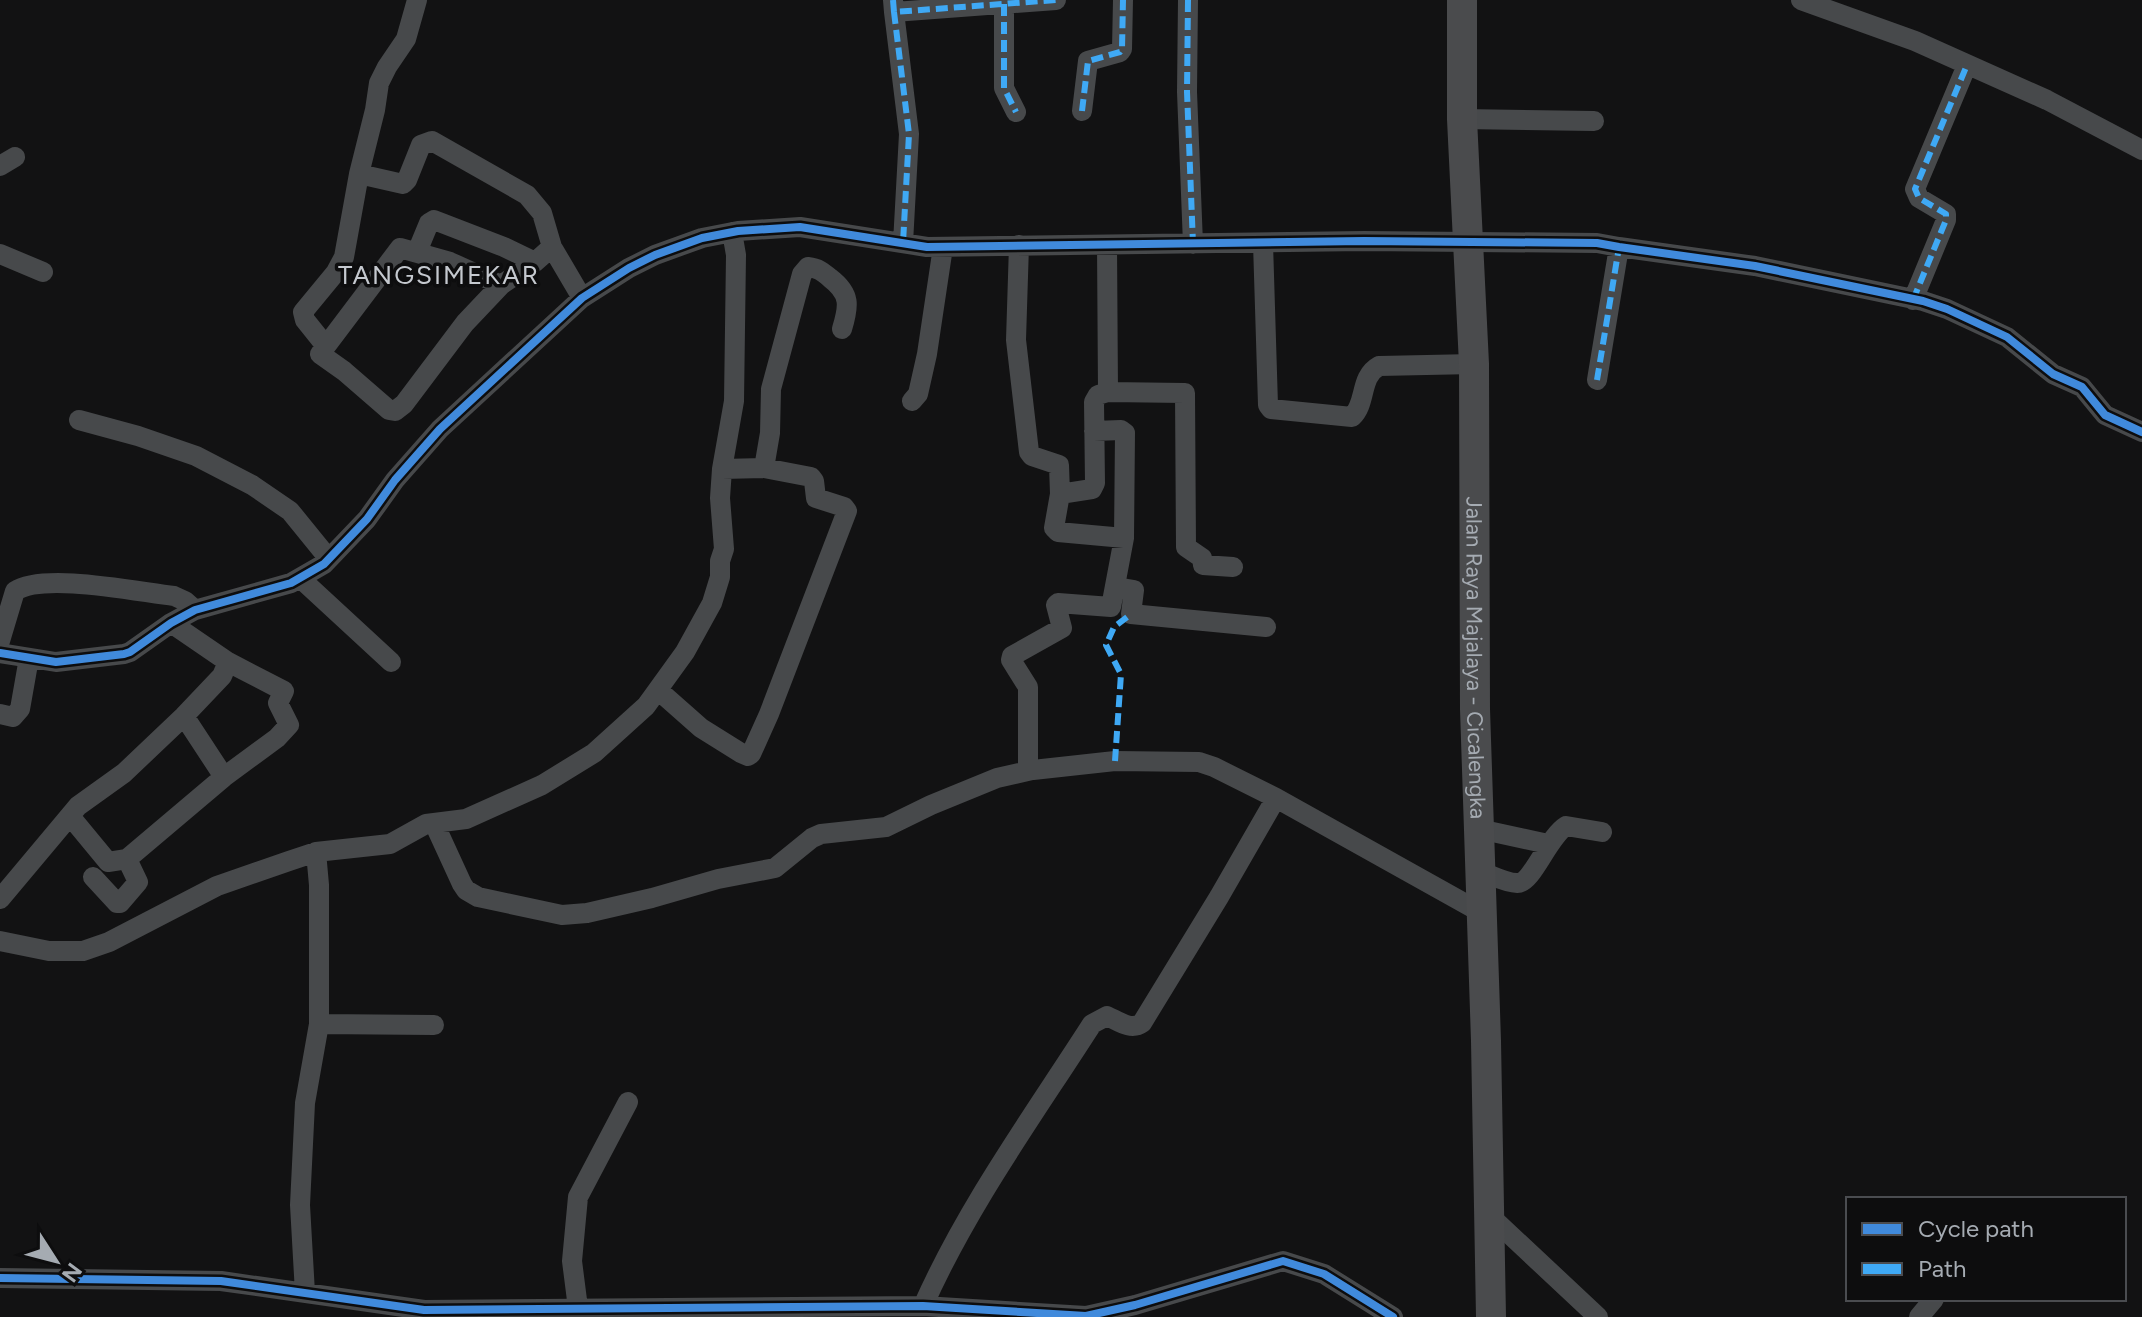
<svg xmlns="http://www.w3.org/2000/svg" width="2142" height="1317" viewBox="0 0 2142 1317" font-family="Figtree,sans-serif">
  <style>
    .lines { fill: none; stroke-linecap: round; stroke-linejoin: round }
    .street { stroke: #47494b; stroke-width: 20 }
    .primary { stroke: #4a4b4d; stroke-width: 30 }
    .quiet { stroke: #3fa9f5; stroke-width: 6; stroke-dasharray: 12 6; stroke-linecap: butt }
    .cycleway-casing { stroke: #0d0d0e; stroke-width: 13 }
    .cycleway { stroke: #408adc; stroke-width: 8 }
    .labels { text-anchor: middle; stroke-width: 7; stroke-linejoin: round; paint-order: stroke }
    .street-label { font-size: 22px; fill: #a5abb2; stroke: #0d0d0e }
    .quarter-label { font-size: 26px; letter-spacing: 2px; fill: #c5c9cf; stroke: #0d0d0e }
  </style>
  <rect width="100%" height="100%" fill="#121213"/>
  <g class="lines">
    <path class="street" d="M 417,0 L 406,39 L 387,67 L 379,83 L 375,110 L 359,174 L 403,184 L 407,180 L 421,145 L 432,141 L 527,195 L 542,213 L 552,247 L 582,298
      M 893,0 L 894,12 L 1056,0
      M 1188,0 L 1187,92 L 1193,244
      M 1801,0 L 1915,41 L 2047,100 L 2142,150
      M 1004,4 L 1004,88 L 1016,112
      M 894,12 L 909,134 L 903,243
      M 1082,111 L 1088,61 L 1120,52 L 1122,49 L 1123,0
      M 1462,119 L 1594,121
      M 0,166 L 15,157
      M 1263,243 L 1268,405 L 1271,409 L 1352,417 C 1367,403 1359,377 1379,366 L 1474,364
      M 1019,245 L 1016,340 L 1029,452 L 1032,456 L 1059,465 L 1060,494 L 1054,528 L 1058,532 L 1124,538 L 1111,607 L 1058,603 L 1056,605 L 1062,628 L 1012,656 L 1011,660 L 1028,687 L 1028,765 L 1033,770 L 1115,761 L 1199,762 L 1214,767 L 1276,798 L 1482,913
      M 417,252 L 429,223 L 434,220 L 504,247 L 535,262
      M 0,254 L 43,272
      M 501,285 L 450,262 L 400,248 L 320,354 L 344,371 L 389,410 L 395,411 L 404,404 L 465,323 L 501,285 L 535,262 L 552,247
      M 1913,300 L 1946,220 L 1946,214 L 1919,198 L 1915,189 L 1967,65
      M 325,345 L 305,320 L 303,312 L 336,272 L 344,257 L 359,174
      M 1597,380 L 1619,247
      M 1108,392 L 1185,393 L 1186,547 L 1202,558 L 1203,565 L 1233,567
      M 912,401 L 918,394 L 927,354 L 943,247
      M 79,420 L 138,436 L 196,456 L 252,485 L 290,511 L 329,559
      M 1094,431 L 1121,430 L 1125,433 L 1124,538
      M 764,468 L 770,433 L 771,389 L 802,274 L 808,267 C 818,268 823,272 830,278 C 851,294 849,306 842,329
      M 1060,494 L 1092,489 L 1095,483 L 1094,402 L 1098,395 L 1108,392 L 1107,245
      M 300,578 L 391,662
      M 1116,587 L 1134,590 L 1131,614 L 1266,627
      M 0,641 L 15,591 C 44,572 138,592 174,596 L 185,601 L 195,610
      M 0,653 L 56,662 L 124,654 L 130,652 L 171,623 L 195,610 L 291,583 L 324,564 L 367,519 L 395,480 L 440,429 L 582,298 L 629,268 L 655,255 L 702,238 L 738,231 L 800,227 L 927,247 L 1364,241 L 1597,243 L 1619,247 L 1755,266 L 1923,301 L 1947,309 L 2007,337 L 2053,374 L 2082,387 L 2105,415 L 2142,432
      M 658,690 L 701,728 L 741,753 L 748,756 L 751,754 L 769,714 L 847,511 L 844,507 L 816,498 L 814,481 L 811,477 L 764,468 L 722,469 L 734,401 L 736,255 L 732,232
      M 0,714 L 13,717 L 20,709 L 29,658
      M 224,777 L 277,738 L 289,725 L 278,703 L 284,691 L 228,662
      M 70,816 L 108,862 L 127,859 L 224,777 L 184,716
      M 434,823 L 462,884 L 466,890 L 478,897 L 562,915 L 587,913 L 652,898 L 718,879 L 775,868 L 812,838 L 821,834 L 886,827 L 931,805 L 997,778 L 1032,770
      M 1479,829 L 1548,844
      M 1480,871 C 1491,875 1506,883 1517,883 C 1532,884 1548,837 1566,826 L 1602,832
      M 93,877 L 117,903 L 120,903 L 138,882 L 127,859
      M 0,899 L 78,806 L 124,773 L 184,716 L 222,676 L 228,662 L 171,623
      M 0,941 L 49,951 L 83,951 L 109,942 L 217,886 L 289,861 L 316,852 L 390,844 L 426,824 L 466,819 L 542,785 L 594,753 L 646,706 L 685,652 L 712,603 L 720,577 L 720,561 L 724,549 L 720,498 L 722,469
      M 319,1024 L 434,1025
      M 1488,1214 L 1598,1317
      M 0,1278 L 221,1281 L 424,1310 L 923,1306 L 1086,1316 L 1135,1305 L 1283,1261 L 1324,1274 L 1393,1317
      M 305,1293 L 300,1205 L 305,1103 L 319,1024 L 319,885 L 316,852
      M 923,1306 C 968,1205 1033,1116 1092,1024 L 1107,1016 C 1118,1021 1131,1031 1142,1023 L 1219,897 L 1276,798
      M 578,1308 L 572,1261 L 578,1197 L 628,1102
      M 1919,1317 L 1934,1299"/>
    <path class="primary" id="s1" d="M 1462,0 L 1462,119 L 1474,364 L 1475,709 L 1486,1041 L 1491,1317"/>
    <path class="quiet" d="M 893,0 L 894,12 L 1056,0
      M 1188,0 L 1187,92 L 1193,244
      M 1004,4 L 1004,88 L 1016,112
      M 894,12 L 909,134 L 903,243
      M 1082,111 L 1088,61 L 1120,52 L 1122,49 L 1123,0
      M 1913,300 L 1946,220 L 1946,214 L 1919,198 L 1915,189 L 1967,65
      M 1597,380 L 1619,247
      M 1115,761 L 1121,674 L 1106,645 L 1114,627 L 1131,614"/>
    <g class="cycleway-casing">
      <path id="cycleway" d="M 0,653 L 56,662 L 124,654 L 130,652 L 171,623 L 195,610 L 291,583 L 324,564 L 367,519 L 395,480 L 440,429 L 582,298 L 629,268 L 655,255 L 702,238 L 738,231 L 800,227 L 927,247 L 1364,241 L 1597,243 L 1619,247 L 1755,266 L 1923,301 L 1947,309 L 2007,337 L 2053,374 L 2082,387 L 2105,415 L 2142,432
        M 0,1278 L 221,1281 L 424,1310 L 923,1306 L 1086,1316 L 1135,1305 L 1283,1261 L 1324,1274 L 1393,1317"/>
    </g>
    <use href="#cycleway" class="cycleway"/>
  </g>
  <g class="labels">
    <g class="street-label">
      <text dy="8" stroke="none"><textPath href="#s1" startOffset="658">Jalan Raya Majalaya - Cicalengka</textPath></text>
    </g>
    <g class="quarter-label">
      <text x="439" y="284">TANGSIMEKAR</text>
    </g>
  </g>
  <rect x="1846" y="1197" width="280" height="104" fill="#0d0d0e" stroke="#4a4c50" stroke-width="2"/>
  <rect x="1862" y="1223" width="40" height="12" fill="#408adc" stroke="#4a4c50" stroke-width="2"/>
  <text x="1918" y="1237" font-size="24" fill="#a5abb2">Cycle path</text>
  <rect x="1862" y="1263" width="40" height="12" fill="#3fa9f5" stroke="#4a4c50" stroke-width="2"/>
  <text x="1918" y="1277" font-size="24" fill="#a5abb2">Path</text>
  <g transform="translate(56 1261) rotate(126)" stroke="#0d0d0e" stroke-width="6" paint-order="stroke">
  <path d="M0-6L14 30L0 20L-14 30Z" fill="#a5abb2"/>
  <text y="-12" font-size="22" font-weight="bold" text-anchor="middle" fill="#a5abb2">N</text>
  </g>
</svg>
